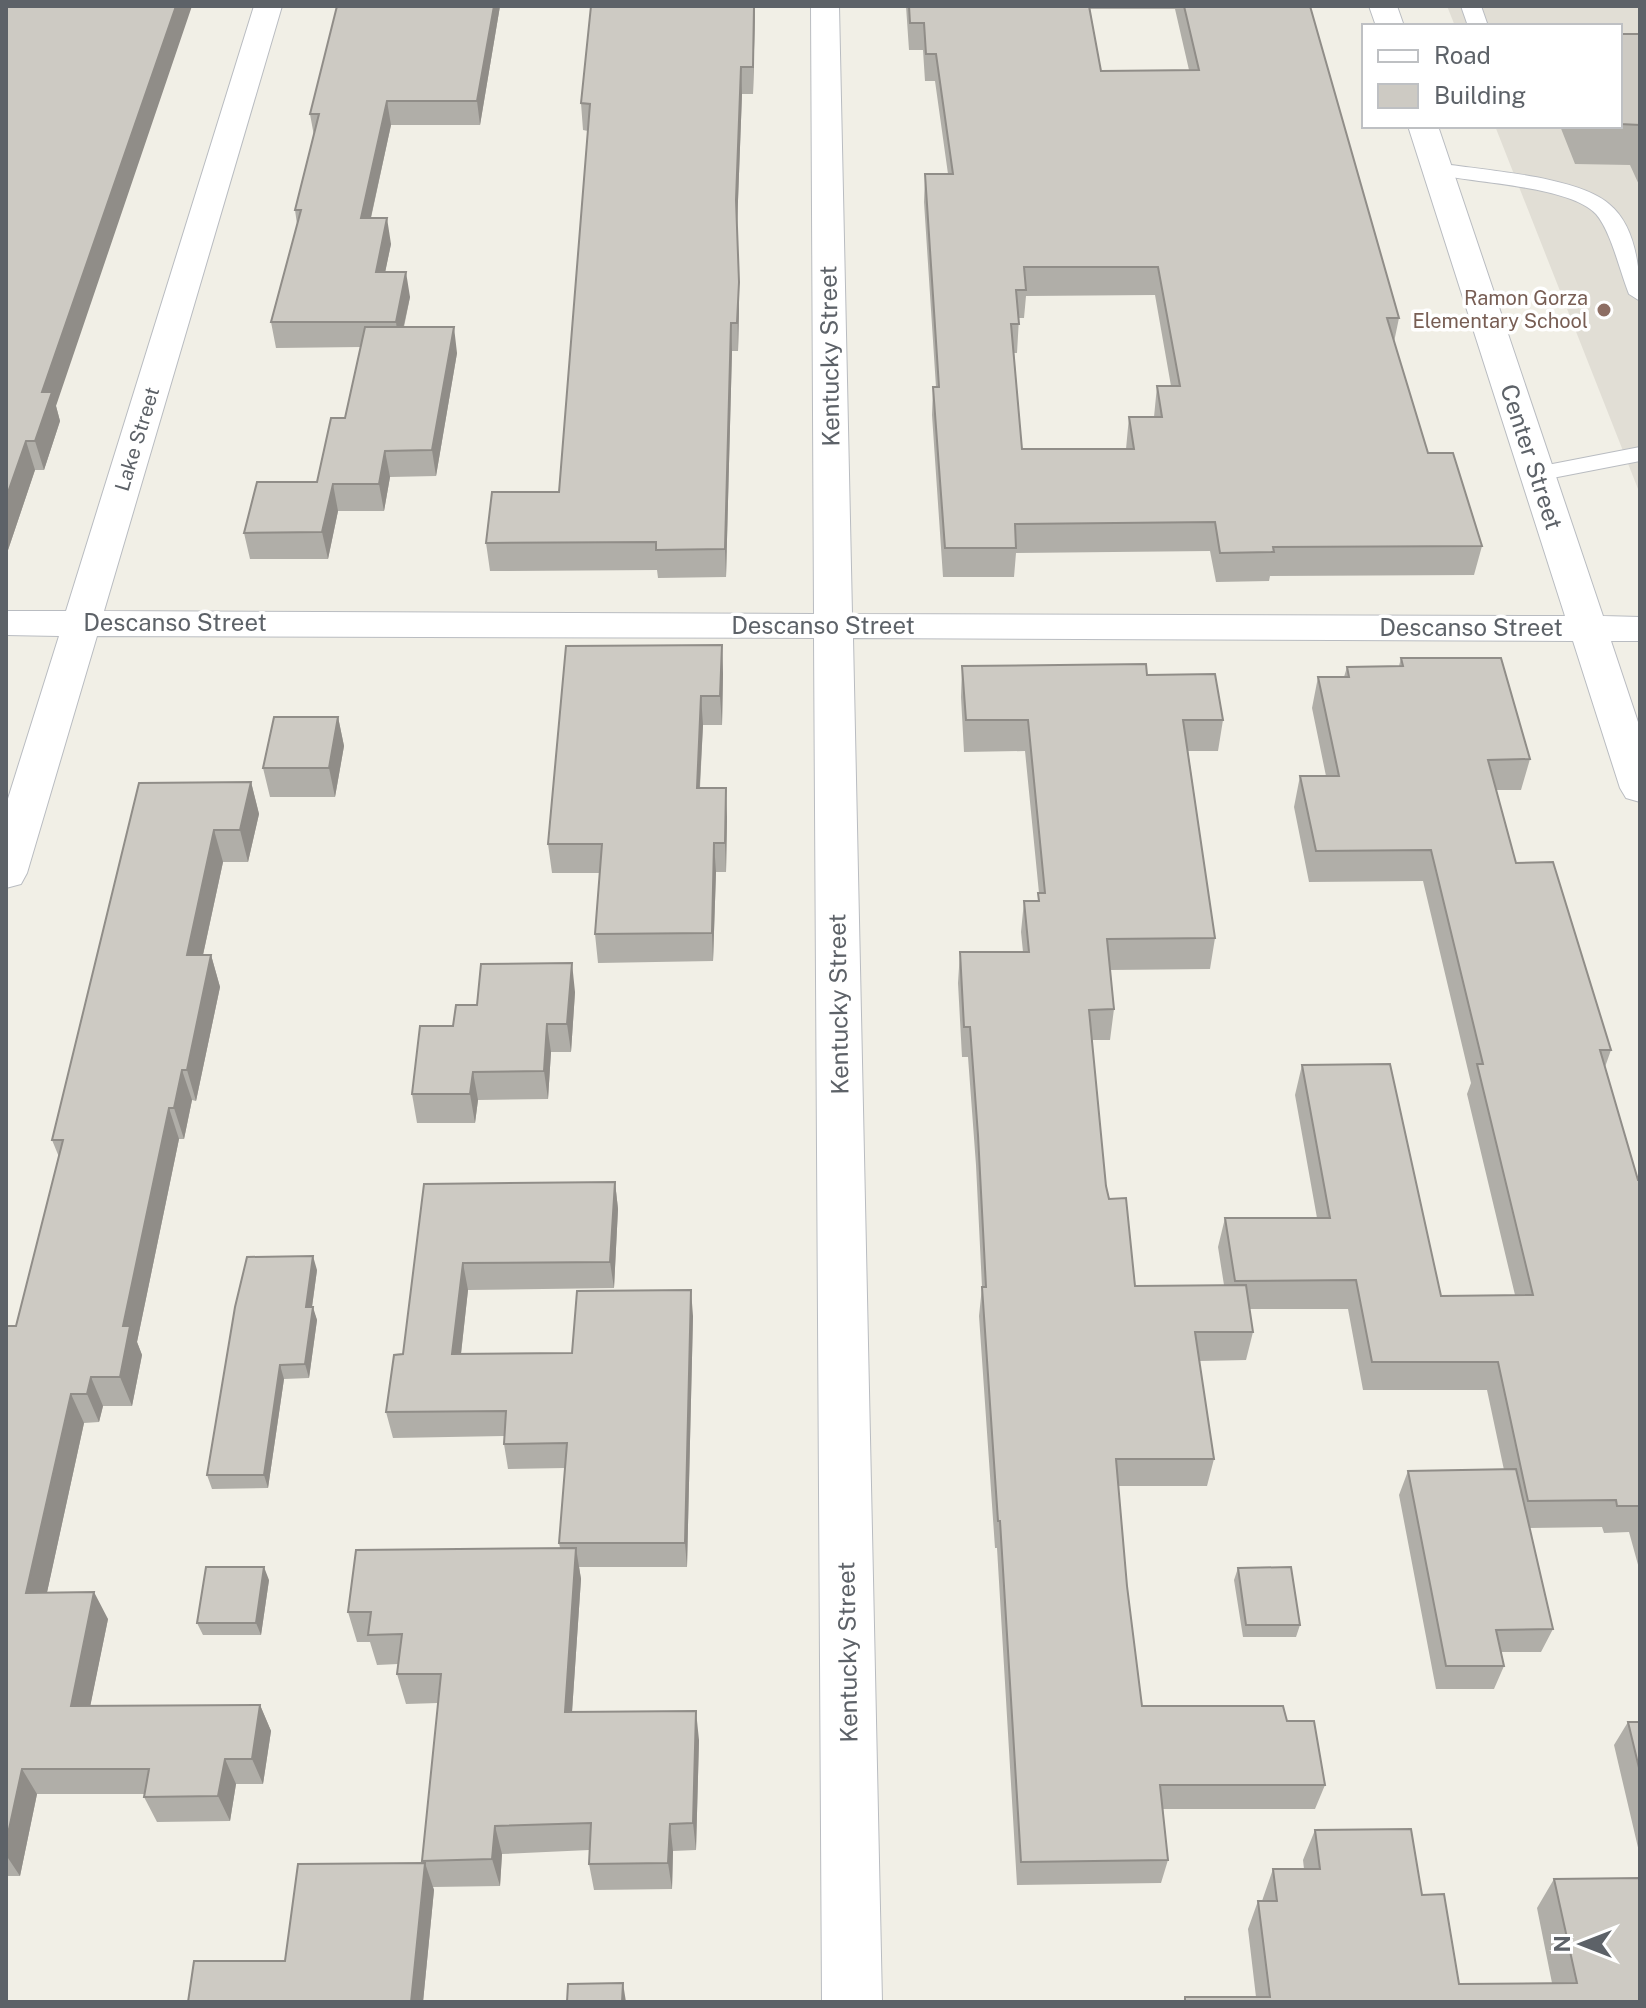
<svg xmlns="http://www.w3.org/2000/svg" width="1646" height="2008" viewBox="0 0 1646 2008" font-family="'Public Sans',sans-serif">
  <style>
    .education { fill: #e1ded5 }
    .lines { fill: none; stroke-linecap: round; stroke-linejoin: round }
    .service-casing { stroke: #b9bcc1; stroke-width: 2 }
    .minor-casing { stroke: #b9bcc1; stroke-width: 2 }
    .service { fill: #fff; fill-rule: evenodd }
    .minor { fill: #fff; fill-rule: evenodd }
    .wall { fill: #b0aea8; fill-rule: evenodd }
    .shaded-wall { fill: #908d88 }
    .building { fill: #cdcac3; stroke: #908d88; stroke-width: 2; fill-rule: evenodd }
    .education-dot { fill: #8d6e63; stroke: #fff; stroke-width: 3 }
    .labels { text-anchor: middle; stroke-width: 7; stroke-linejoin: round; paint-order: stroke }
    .far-education-label { font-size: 20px; fill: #785e54; stroke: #fff; text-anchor: end }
    .far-street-label { font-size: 20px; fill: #5d6268; stroke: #fff }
    .street-label { font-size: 24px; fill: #5d6268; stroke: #fff }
  </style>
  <rect width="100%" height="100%" fill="#f1efe6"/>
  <path class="education" d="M 1447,6 L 1640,6 L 1640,494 L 1495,126 L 1620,126 L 1620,26 L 1455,26 Z"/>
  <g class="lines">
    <g class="service-casing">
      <path id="service" d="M 1461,6 L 1481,6 L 1488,26 L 1468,26 Z
        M 1437,163 C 1480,170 1578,176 1609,204 C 1636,226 1640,269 1640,301 L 1629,294 C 1620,272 1611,231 1596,214 C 1569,185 1469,183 1430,173 L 1427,169 Z
        M 1640,447 L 1640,461 L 1537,481 L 1528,479 L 1525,474 L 1528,469 L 1537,467 Z"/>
    </g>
    <g class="minor-casing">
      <path id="minor" d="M 254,6 L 282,6 L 104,611 L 814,614 L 811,6 L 839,6 L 852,614 L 1565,616 L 1408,126 L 1438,126 L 1603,616 L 1640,617 L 1640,641 L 1611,641 L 1640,728 L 1640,802 L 1626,798 L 1620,788 L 1573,641 L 853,638 L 882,2002 L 822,2002 L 814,638 L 97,636 L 27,873 L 21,884 L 6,888 L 6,805 L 59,636 L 6,635 L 6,611 L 66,611 Z
        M 1369,6 L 1397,6 L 1404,26 L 1376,26 Z"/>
    </g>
    <use href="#service" class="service"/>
    <use href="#minor" class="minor"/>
  </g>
  <path class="wall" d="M 6,6 L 56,406 L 60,421 L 44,470 L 35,470 L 6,556 Z
    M 337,6 L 500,6 L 480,125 L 391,125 L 371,218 L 391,244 L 385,272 L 410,297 L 404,327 L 457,353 L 436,476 L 390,477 L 384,511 L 338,511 L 328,559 L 250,559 L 244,533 L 317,482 L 345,418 L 361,347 L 276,348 L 271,322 L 297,224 L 295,210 L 314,136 L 310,114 Z
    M 591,6 L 755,6 L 753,94 L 742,94 L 737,227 L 739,309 L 738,351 L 732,351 L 726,577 L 658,578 L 657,570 L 490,571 L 486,543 L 559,492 L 588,131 L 583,130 L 581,103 Z
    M 906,6 L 1310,6 L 1399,318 L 1394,342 L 1428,453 L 1482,546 L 1474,575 L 1270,576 L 1269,581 L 1216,582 L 1210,551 L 1016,553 L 1014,577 L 943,577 L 932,415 L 933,387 L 936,387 L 924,202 L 925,174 L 948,174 L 935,81 L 925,81 L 923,50 L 909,50 ZM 1090,9 L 1175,9 L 1189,70 L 1101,71 ZM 1155,295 L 1171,386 L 1157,386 L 1154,417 L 1129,417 L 1126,449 L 1022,449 L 1014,353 L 1017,353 L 1019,318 L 1024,318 L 1026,296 Z
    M 1620,34 L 1640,34 L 1640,187 L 1630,165 L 1575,164 L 1560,126 L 1620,126 Z
    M 722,645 L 723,674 L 722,725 L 703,725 L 700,788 L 727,817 L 726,872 L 716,872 L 713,961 L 598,963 L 595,934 L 600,873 L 552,873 L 548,844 Z
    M 1401,658 L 1530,759 L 1521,790 L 1496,790 L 1516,863 L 1611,1050 L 1605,1067 L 1638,1180 L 1640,1180 L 1640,1572 L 1629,1532 L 1604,1533 L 1602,1527 L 1529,1528 L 1553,1629 L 1541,1652 L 1501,1652 L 1504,1666 L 1494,1689 L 1436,1689 L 1399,1495 L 1408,1471 L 1504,1470 L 1487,1390 L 1363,1390 L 1348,1309 L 1249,1309 L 1253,1332 L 1246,1360 L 1199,1361 L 1214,1459 L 1207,1486 L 1118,1486 L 1127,1586 L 1142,1706 L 1287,1721 L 1325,1785 L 1315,1809 L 1163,1809 L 1168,1860 L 1161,1883 L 1017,1885 L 997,1548 L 995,1548 L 979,1316 L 982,1287 L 976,1165 L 968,1057 L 962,1057 L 958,983 L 960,952 L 1023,952 L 1021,932 L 1024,901 L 1038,901 L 1039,893 L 1025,751 L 964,752 L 961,697 L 962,666 L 1147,675 L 1223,720 L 1218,751 L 1188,751 L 1215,938 L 1210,969 L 1110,970 L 1114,1009 L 1110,1040 L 1091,1040 L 1106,1186 L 1135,1286 L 1224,1285 L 1218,1247 L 1225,1218 L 1317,1218 L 1295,1095 L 1302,1065 L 1441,1296 L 1515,1295 L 1467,1094 L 1471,1083 L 1423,881 L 1309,882 L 1294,807 L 1300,776 L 1326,776 L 1312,708 L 1318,677 L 1344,677 L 1347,667 L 1399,666 Z
    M 338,717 L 344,746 L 335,797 L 270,797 L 263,768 Z
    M 251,782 L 259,814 L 248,862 L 223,862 L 203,955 L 211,955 L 220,987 L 196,1101 L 192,1100 L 184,1139 L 179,1139 L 137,1342 L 142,1355 L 132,1406 L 103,1406 L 99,1422 L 84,1423 L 47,1592 L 108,1619 L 90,1706 L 260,1705 L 271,1731 L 263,1784 L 236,1784 L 230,1821 L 157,1822 L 144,1797 L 145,1794 L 37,1794 L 20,1876 L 6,1876 L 6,1326 L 16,1326 L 59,1157 L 52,1140 L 139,783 Z
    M 575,992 L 571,1052 L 551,1052 L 548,1099 L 478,1100 L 475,1123 L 417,1123 L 412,1094 L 453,1026 L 477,1005 Z
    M 615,1182 L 618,1209 L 614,1288 L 468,1290 L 461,1354 L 572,1353 L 693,1316 L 687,1567 L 579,1567 L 581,1579 L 572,1712 L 699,1740 L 696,1850 L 673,1851 L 672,1889 L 594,1890 L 589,1864 L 589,1850 L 502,1854 L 500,1886 L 433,1887 L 434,1890 L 423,2002 L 188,2002 L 285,1961 L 423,1863 L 438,1703 L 406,1704 L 397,1674 L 398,1664 L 377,1665 L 370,1642 L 357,1642 L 348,1612 L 560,1548 L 559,1543 L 565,1468 L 508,1469 L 504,1444 L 504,1436 L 393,1438 L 386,1412 L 403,1354 L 424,1184 Z
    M 317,1270 L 312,1307 L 317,1320 L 309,1378 L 284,1379 L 268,1488 L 212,1489 L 207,1475 Z
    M 1238,1568 L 1300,1625 L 1296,1637 L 1243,1637 L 1234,1580 Z
    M 269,1580 L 261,1635 L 203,1635 L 197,1623 Z
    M 1628,1722 L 1640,1722 L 1640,1856 L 1614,1745 Z
    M 1315,1830 L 1422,1895 L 1459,1984 L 1552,1983 L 1537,1908 L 1554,1879 L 1640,2002 L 1183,2002 L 1185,1997 L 1256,1997 L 1248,1929 L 1258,1901 L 1262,1901 L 1273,1869 L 1304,1869 L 1303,1860 Z"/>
  <path class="shaded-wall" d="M 176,6 L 192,6 L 56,406 L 60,421 L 44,470 L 35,441 L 42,392 Z
    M 494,6 L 500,6 L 480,125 L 477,101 Z
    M 754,6 L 755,6 L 753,94 L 753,67 Z
    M 741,67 L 742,94 L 737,227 L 739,309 L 738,351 L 736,200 Z
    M 387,101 L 391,125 L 365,244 L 361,218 Z
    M 387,218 L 391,244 L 380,297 L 376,272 Z
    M 406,272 L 410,297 L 399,347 L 396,322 Z
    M 731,323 L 732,351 L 726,577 L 725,549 Z
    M 454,327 L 457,353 L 436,476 L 432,450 Z
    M 26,441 L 35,470 L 6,556 L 6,498 Z
    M 385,451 L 390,477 L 384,511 L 379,484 Z
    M 333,484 L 338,511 L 328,559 L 322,532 Z
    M 722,645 L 723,674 L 722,725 L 720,696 Z
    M 701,696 L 703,725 L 698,817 L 697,788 Z
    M 338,717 L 344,746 L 335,797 L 329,768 Z
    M 251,782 L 259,814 L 248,862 L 240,830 Z
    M 726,788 L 727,817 L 726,872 L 725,843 Z
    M 214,830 L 223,862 L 196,987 L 187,955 Z
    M 714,843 L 716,872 L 713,961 L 712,933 Z
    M 211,955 L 220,987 L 196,1101 L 187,1070 Z
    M 572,963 L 575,992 L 571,1052 L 567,1024 Z
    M 547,1024 L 551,1052 L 548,1099 L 544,1071 Z
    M 182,1070 L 192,1100 L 184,1139 L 174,1108 Z
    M 473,1072 L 478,1100 L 475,1123 L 470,1094 Z
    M 169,1108 L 179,1139 L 137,1342 L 142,1355 L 132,1406 L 120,1377 L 123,1326 Z
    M 615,1182 L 618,1209 L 614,1288 L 610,1262 Z
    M 313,1256 L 317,1270 L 310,1321 L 306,1307 Z
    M 463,1263 L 468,1290 L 458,1380 L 452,1354 Z
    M 691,1290 L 693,1316 L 687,1567 L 685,1543 Z
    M 313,1307 L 317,1320 L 309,1378 L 305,1364 Z
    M 280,1365 L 284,1379 L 268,1488 L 264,1475 Z
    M 91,1377 L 103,1406 L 99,1422 L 87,1394 Z
    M 71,1394 L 84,1423 L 41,1620 L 26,1593 Z
    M 576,1548 L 581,1579 L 570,1741 L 565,1712 Z
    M 264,1567 L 269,1580 L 261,1635 L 256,1623 Z
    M 94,1592 L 108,1619 L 85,1732 L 71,1706 Z
    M 260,1705 L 271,1731 L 263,1784 L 252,1759 Z
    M 696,1711 L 699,1740 L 696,1850 L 693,1823 Z
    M 225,1759 L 236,1784 L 230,1821 L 218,1796 Z
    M 22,1769 L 37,1794 L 20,1876 L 6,1855 L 6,1843 Z
    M 670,1824 L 673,1851 L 672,1889 L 668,1863 Z
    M 495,1826 L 502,1854 L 500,1886 L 492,1859 Z
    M 425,1863 L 434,1890 L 423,2002 L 411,2002 Z
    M 623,1983 L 626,2002 L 622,2002 Z"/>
  <path class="building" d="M 6,6 L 176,6 L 42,392 L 52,392 L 35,441 L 26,441 L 6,498 Z
    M 337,6 L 494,6 L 477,101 L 387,101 L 361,218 L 387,218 L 376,272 L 406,272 L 396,322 L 271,322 L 301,210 L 295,210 L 319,114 L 310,114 Z
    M 591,6 L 754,6 L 753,67 L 741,67 L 736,200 L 739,282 L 737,323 L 731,323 L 725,549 L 656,550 L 656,542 L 486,543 L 492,492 L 559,492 L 590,104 L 581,103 Z
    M 909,6 L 1089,6 L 1101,71 L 1199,70 L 1184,6 L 1310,6 L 1399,318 L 1387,318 L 1428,453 L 1453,453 L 1482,546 L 1273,547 L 1274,552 L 1220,553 L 1215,522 L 1015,524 L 1016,548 L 945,548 L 933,387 L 939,387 L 925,174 L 953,174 L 936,54 L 926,54 L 924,23 L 910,23 ZM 1024,267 L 1158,267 L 1180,386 L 1157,386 L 1162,417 L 1129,417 L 1134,449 L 1022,449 L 1011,324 L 1019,324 L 1016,290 L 1026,290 Z
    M 1620,34 L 1640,34 L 1640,125 L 1620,124 Z
    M 365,327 L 454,327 L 432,450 L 385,451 L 379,484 L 333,484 L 322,532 L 244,533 L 257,482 L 317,482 L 331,418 L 345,418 Z
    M 722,645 L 720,696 L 701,696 L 697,788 L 726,788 L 725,843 L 714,843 L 712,933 L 595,934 L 602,844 L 548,844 L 566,646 Z
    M 1401,658 L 1501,658 L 1530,759 L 1488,760 L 1516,863 L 1553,862 L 1611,1050 L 1600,1050 L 1638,1180 L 1640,1180 L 1640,1506 L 1617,1506 L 1616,1500 L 1528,1501 L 1498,1362 L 1372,1362 L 1356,1280 L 1235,1281 L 1225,1218 L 1330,1218 L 1302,1065 L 1390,1064 L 1441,1296 L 1533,1295 L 1477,1064 L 1483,1064 L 1431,850 L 1316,851 L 1300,776 L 1339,776 L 1318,677 L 1349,677 L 1347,667 L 1403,666 Z
    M 1146,664 L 1147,675 L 1215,674 L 1223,720 L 1183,720 L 1215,938 L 1107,939 L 1114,1009 L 1089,1010 L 1106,1186 L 1109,1199 L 1126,1198 L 1135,1286 L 1246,1285 L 1253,1332 L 1195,1332 L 1214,1459 L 1116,1459 L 1127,1586 L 1142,1706 L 1283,1706 L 1287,1721 L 1314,1721 L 1325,1785 L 1160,1785 L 1168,1860 L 1021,1862 L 1000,1521 L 998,1521 L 982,1287 L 986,1287 L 978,1135 L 970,1027 L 964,1027 L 960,952 L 1029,952 L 1024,901 L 1039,901 L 1038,893 L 1045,893 L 1028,720 L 966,720 L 962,666 Z
    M 274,717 L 338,717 L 329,768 L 263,768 Z
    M 251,782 L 240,830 L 214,830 L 187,955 L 211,955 L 187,1070 L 182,1070 L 174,1108 L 169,1108 L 123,1326 L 130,1326 L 120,1377 L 91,1377 L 87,1394 L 71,1394 L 26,1593 L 94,1592 L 71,1706 L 260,1705 L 252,1759 L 225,1759 L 218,1796 L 144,1797 L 149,1769 L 22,1769 L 6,1843 L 6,1326 L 16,1326 L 63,1140 L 52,1140 L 139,783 Z
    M 572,963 L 567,1024 L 547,1024 L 544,1071 L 473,1072 L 470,1094 L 412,1094 L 420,1026 L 453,1026 L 456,1005 L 477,1005 L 481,964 Z
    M 615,1182 L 610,1262 L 463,1263 L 452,1354 L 572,1353 L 577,1291 L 691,1290 L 685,1543 L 559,1543 L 567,1443 L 504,1444 L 506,1411 L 386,1412 L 394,1355 L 403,1354 L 424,1184 Z
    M 313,1256 L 306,1307 L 313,1307 L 305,1364 L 280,1365 L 264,1475 L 207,1475 L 235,1307 L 247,1257 Z
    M 1516,1469 L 1553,1629 L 1496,1630 L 1504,1666 L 1446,1666 L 1408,1471 Z
    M 576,1548 L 565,1712 L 696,1711 L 693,1823 L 670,1824 L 668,1863 L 589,1864 L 591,1823 L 495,1826 L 492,1859 L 422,1861 L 441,1674 L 397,1674 L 402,1634 L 368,1635 L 371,1612 L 348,1612 L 356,1550 Z
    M 206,1567 L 264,1567 L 256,1623 L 197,1623 Z
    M 1291,1567 L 1300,1625 L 1246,1625 L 1238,1568 Z
    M 1628,1722 L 1640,1722 L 1640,1772 Z
    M 1411,1829 L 1422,1895 L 1444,1894 L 1459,1984 L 1577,1983 L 1554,1879 L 1640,1878 L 1640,2002 L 1185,2002 L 1185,1997 L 1270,1997 L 1258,1901 L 1277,1901 L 1273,1869 L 1320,1869 L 1315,1830 Z
    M 425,1863 L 411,2002 L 188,2002 L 194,1961 L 285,1961 L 298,1864 Z
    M 623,1983 L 622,2002 L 567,2002 L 568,1984 Z"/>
  <circle class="education-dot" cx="1604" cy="310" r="8"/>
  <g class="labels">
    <g class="far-education-label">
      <text x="1588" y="305">Ramon Gorza<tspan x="1588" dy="23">Elementary School</tspan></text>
    </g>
    <g class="far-street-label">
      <text transform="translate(137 439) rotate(-73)" y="7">Lake Street</text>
    </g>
    <g class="street-label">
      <text transform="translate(830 356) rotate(-91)" y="8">Kentucky Street</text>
      <text transform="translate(1531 457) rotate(72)" y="8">Center Street</text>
      <text x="175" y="631">Descanso Street</text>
      <text x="823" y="634">Descanso Street</text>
      <text x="1471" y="636">Descanso Street</text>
      <text transform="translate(839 1004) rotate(-91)" y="8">Kentucky Street</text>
      <text transform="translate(848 1652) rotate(-91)" y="8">Kentucky Street</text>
    </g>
  </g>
  <rect width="1646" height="2008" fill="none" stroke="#5d6268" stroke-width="16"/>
  <rect x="1362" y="24" width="260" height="104" fill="#ffffff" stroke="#bec0c3" stroke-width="2"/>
  <rect x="1378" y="50" width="40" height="12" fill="#ffffff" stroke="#bec0c3" stroke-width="2"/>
  <text x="1434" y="64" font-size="24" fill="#5d6268">Road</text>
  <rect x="1378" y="84" width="40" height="24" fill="#cdcac3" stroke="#bec0c3" stroke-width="2"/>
  <text x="1434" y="104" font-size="24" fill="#5d6268">Building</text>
  <g transform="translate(1582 1944) rotate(270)" stroke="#ffffff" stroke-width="6" paint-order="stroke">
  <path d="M0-6L14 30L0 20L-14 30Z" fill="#5d6268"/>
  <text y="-12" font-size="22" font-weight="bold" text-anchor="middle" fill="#5d6268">N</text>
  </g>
</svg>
